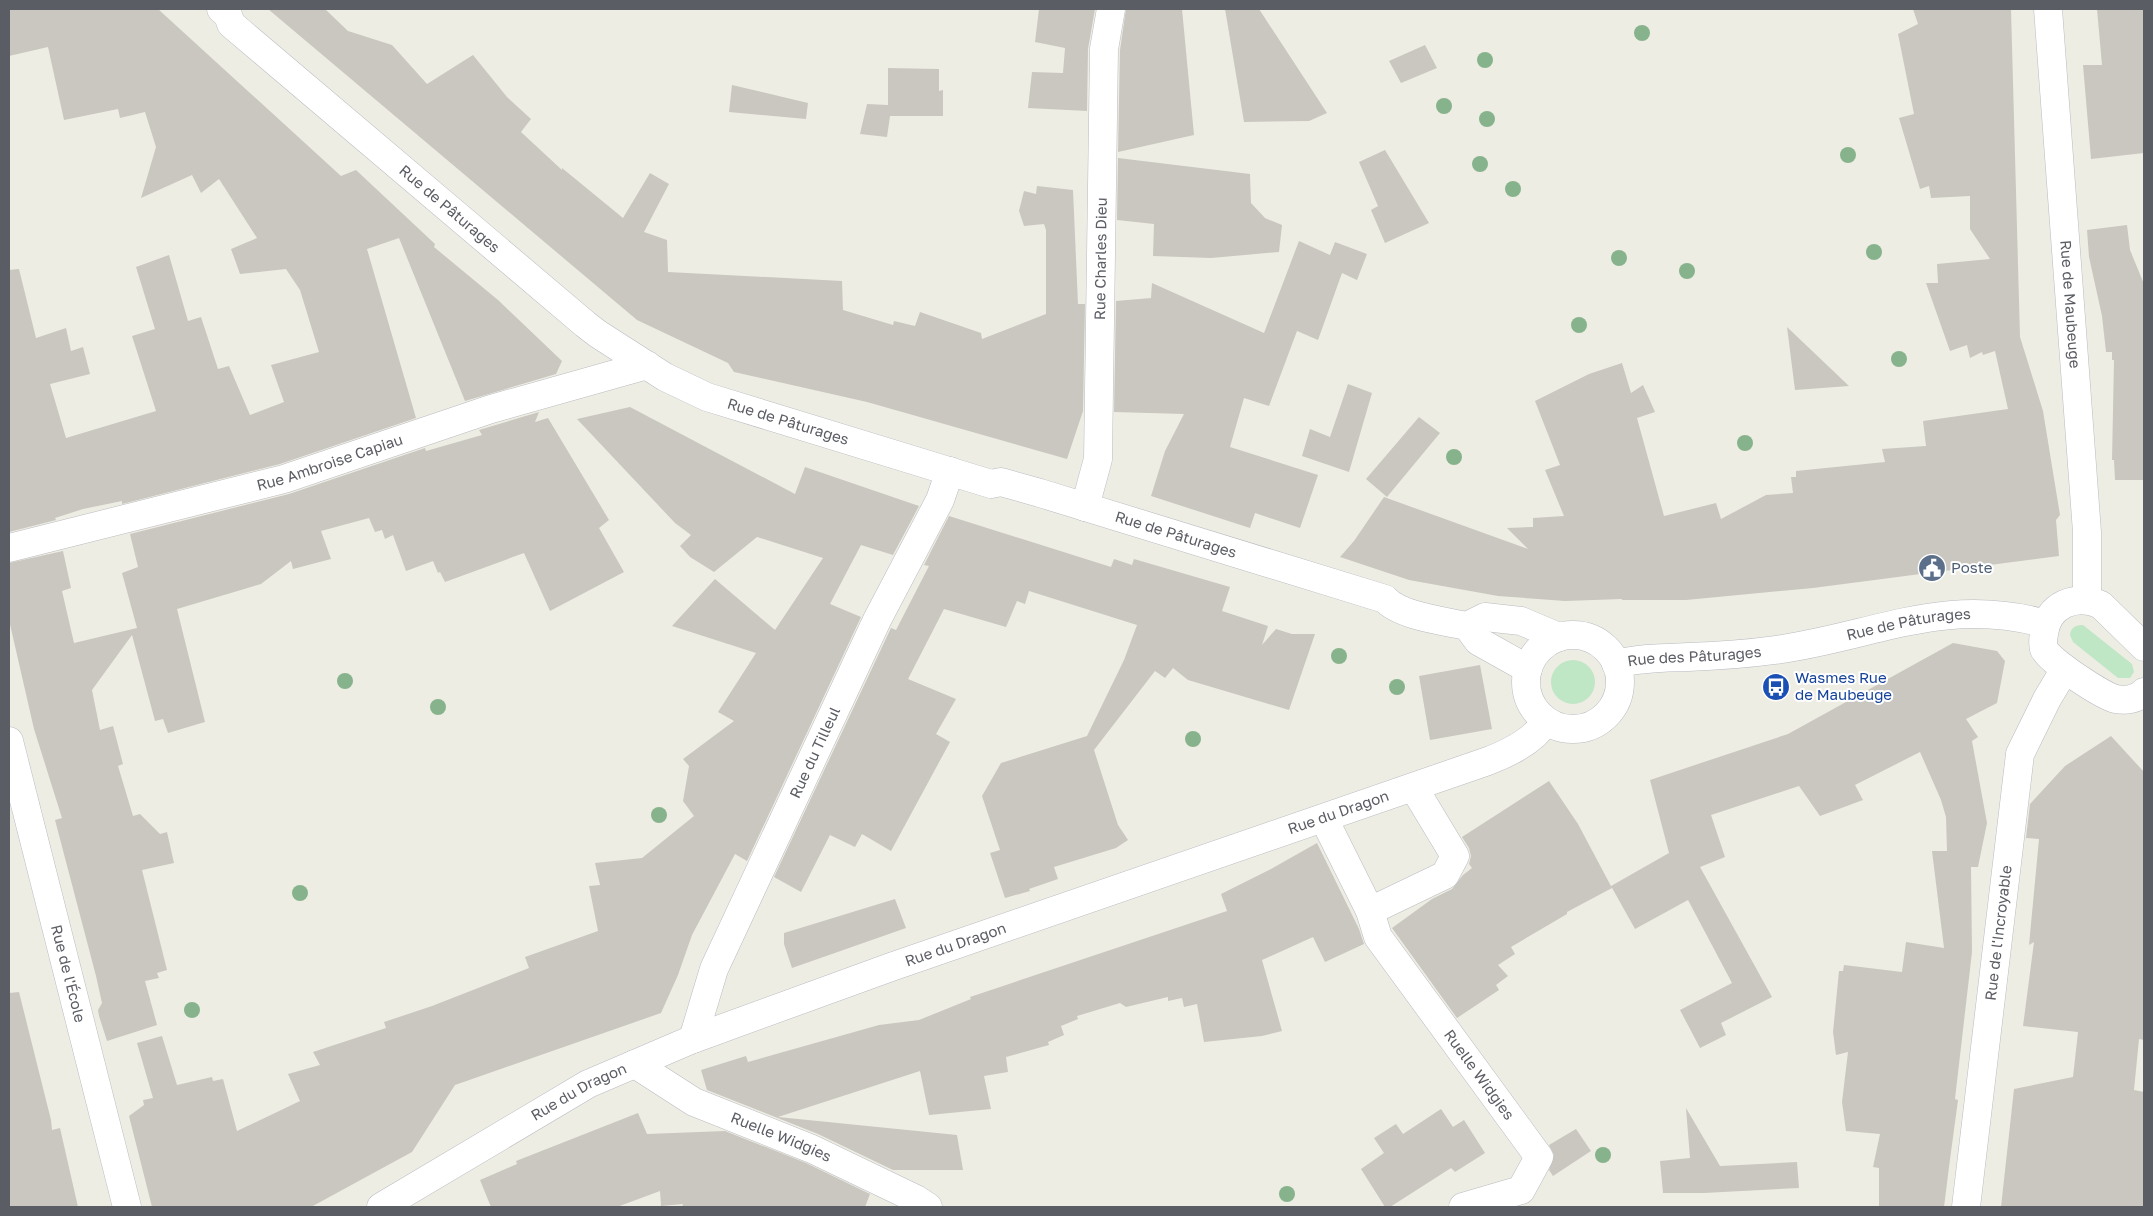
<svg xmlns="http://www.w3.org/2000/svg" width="2153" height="1216" viewBox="0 0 2153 1216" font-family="'Golos Text',sans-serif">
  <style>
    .green { fill: #bfe6c5 }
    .building { fill: #c9c7c0 }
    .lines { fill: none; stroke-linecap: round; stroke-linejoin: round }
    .street-casing { stroke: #babbc2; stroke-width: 29 }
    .secondary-casing { stroke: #b8bac1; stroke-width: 29 }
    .street { stroke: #fff; stroke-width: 28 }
    .secondary { stroke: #fff; stroke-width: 28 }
    .tree { fill: #87b38c }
    .labels { text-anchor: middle; stroke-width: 4; stroke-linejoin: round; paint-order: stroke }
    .street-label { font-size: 15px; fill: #5b5d64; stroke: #fff }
    .service-label { font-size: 15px; fill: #4e5e75; stroke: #fff; text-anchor: start }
    .transit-label { font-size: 15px; fill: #164399; stroke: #fff; text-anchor: start }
  </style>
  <rect width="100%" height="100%" fill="#eeede3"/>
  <path class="green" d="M 2083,625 L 2132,664 L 2134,672 L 2130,678 L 2118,678 L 2073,642 L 2070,635 C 2071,627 2076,625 2083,625 Z
    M1551 682a22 22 0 1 1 44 0a22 22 0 1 1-44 0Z"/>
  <path class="building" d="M 9,9 L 158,9 L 341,176 L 356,170 L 435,244 L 434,247 L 498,300 L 562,361 L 556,374 L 465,401 L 399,238 L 367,249 L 416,418 L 280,464 L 122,504 L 122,501 L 83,509 L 55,518 L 56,520 L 9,532 L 9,270 L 19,269 L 36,338 L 66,328 L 71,351 L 83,347 L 90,374 L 50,384 L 66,438 L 156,411 L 132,336 L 155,329 L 136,267 L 169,255 L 188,321 L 201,317 L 218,369 L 229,366 L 250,415 L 284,402 L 271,365 L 319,352 L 300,290 L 286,269 L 240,274 L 231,249 L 257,238 L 219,179 L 201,193 L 192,175 L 141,198 L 156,147 L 145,112 L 120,118 L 118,109 L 64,120 L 48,47 L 9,56 Z
    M 268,9 L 325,9 L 348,31 L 392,45 L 427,84 L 473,55 L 507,97 L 531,119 L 521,132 L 562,170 L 562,168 L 623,218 L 650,173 L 669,184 L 644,232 L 667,240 L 668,272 L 842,281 L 843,310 L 893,325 L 894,321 L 915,326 L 920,312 L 981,333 L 982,339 L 1046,314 L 1046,230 L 1044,224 L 1024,226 L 1019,211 L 1024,191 L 1036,194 L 1037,186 L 1073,190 L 1078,304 L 1085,304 L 1083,411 L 1067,459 L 867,402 L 734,372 L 728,363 L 637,320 Z
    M 1039,9 L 1095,9 L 1088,49 L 1087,111 L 1028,108 L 1032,72 L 1063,73 L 1065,48 L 1035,42 Z
    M 1126,9 L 1182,9 L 1194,135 L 1118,152 L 1120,50 Z
    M 1225,9 L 1259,9 L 1327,113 L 1309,121 L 1244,122 Z
    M 1913,9 L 2011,9 L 2020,337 L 2043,411 L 2060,515 L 2056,520 L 2059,556 L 1813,588 L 1686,600 L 1622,600 L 1622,599 L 1565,601 L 1498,596 L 1409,580 L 1340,557 L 1354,541 L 1384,497 L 1528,549 L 1507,528 L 1533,527 L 1533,518 L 1564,516 L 1545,470 L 1560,465 L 1535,401 L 1589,374 L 1622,363 L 1631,393 L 1643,385 L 1655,412 L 1637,418 L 1664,516 L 1716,503 L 1721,519 L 1766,495 L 1793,493 L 1791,477 L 1796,477 L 1796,471 L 1885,462 L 1882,449 L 1926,446 L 1923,421 L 2008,409 L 1995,351 L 1983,355 L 1982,352 L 1970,358 L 1967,345 L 1950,351 L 1926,283 L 1938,283 L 1937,264 L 1990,259 L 1970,229 L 1970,196 L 1931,198 L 1929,186 L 1920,189 L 1899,118 L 1914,114 L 1898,34 L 1918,24 Z
    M 2097,9 L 2144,9 L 2144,153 L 2091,159 L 2083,65 L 2102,65 Z
    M 1425,45 L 1437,68 L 1401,83 L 1389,61 Z
    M 888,68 L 939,69 L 939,91 L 943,90 L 943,116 L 890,116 L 887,137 L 860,134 L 867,104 L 888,105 Z
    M 732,85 L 808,103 L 806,119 L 729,112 Z
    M 1385,150 L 1429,223 L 1385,243 L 1371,210 L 1378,206 L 1359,162 Z
    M 1118,158 L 1250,174 L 1251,203 L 1265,218 L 1282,225 L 1279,252 L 1211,258 L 1153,256 L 1154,224 L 1117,220 Z
    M 2127,225 L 2130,250 L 2144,284 L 2144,480 L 2115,480 L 2114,460 L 2112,460 L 2114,360 L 2112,360 L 2112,352 L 2106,352 L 2102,316 L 2089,257 L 2087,230 Z
    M 1299,241 L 1330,255 L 1335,242 L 1367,254 L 1357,280 L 1342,273 L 1318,340 L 1297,331 L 1269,406 L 1244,398 L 1230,447 L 1318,475 L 1300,528 L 1255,513 L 1250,528 L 1151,496 L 1165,451 L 1184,414 L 1114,412 L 1116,301 L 1151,298 L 1152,283 L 1264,333 Z
    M 1787,327 L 1849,386 L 1795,390 Z
    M 1348,384 L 1372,393 L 1349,472 L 1302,456 L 1310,429 L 1330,437 Z
    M 630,407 L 795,494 L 805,467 L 919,506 L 893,555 L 861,545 L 830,604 L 861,617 L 747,861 L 735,854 L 692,935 L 678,975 L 661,1013 L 455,1085 L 412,1152 L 311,1207 L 152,1207 L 129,1116 L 144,1105 L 143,1100 L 153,1098 L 137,1043 L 162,1036 L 177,1085 L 212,1077 L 213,1081 L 223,1079 L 237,1131 L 300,1101 L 288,1074 L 320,1065 L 313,1052 L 386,1028 L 384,1022 L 432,1006 L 529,968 L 525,957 L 598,931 L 589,886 L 600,885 L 595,863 L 642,858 L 694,816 L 683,801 L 689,766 L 683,759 L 734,721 L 718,712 L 756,653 L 672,626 L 715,579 L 775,630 L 823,558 L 757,537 L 714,572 L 690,557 L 680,546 L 691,535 L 675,523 L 577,419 Z
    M 539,412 L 535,422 L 548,418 L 609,520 L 599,528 L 624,572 L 550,611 L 524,553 L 445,582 L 440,572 L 438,573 L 433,561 L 406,571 L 393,535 L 385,539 L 382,530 L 375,532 L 369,518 L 321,531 L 331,559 L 293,569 L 291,561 L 261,584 L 177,609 L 205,722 L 168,733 L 163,719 L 155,721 L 132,635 L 92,690 L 100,730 L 113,726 L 123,764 L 118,766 L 133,816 L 140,814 L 160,834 L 167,832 L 174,863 L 142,870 L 167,970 L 157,973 L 159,978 L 145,981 L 157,1025 L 107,1041 L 99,1016 L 98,1010 L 102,1003 L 96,976 L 55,820 L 62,818 L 34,729 L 9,620 L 9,563 L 63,551 L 71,588 L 62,591 L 74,643 L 137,628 L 122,573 L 138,567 L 130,534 L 289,494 L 425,448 L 426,451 L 482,435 L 479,430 Z
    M 1419,417 L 1440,433 L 1387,497 L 1366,479 Z
    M 949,516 L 1111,567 L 1114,559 L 1132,565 L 1134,559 L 1230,587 L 1222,611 L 1268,626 L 1262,645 L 1276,629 L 1292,634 L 1315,634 L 1289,710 L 1188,680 L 1173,668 L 1165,678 L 1155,671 L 1094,750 L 1118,825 L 1128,840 L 1116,848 L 1054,867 L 1058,879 L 1029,889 L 1030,891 L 1005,898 L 990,853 L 1000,850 L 982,796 L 1001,763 L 1087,736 L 1124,660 L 1137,625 L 1029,591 L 1025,604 L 1017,601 L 1006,627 L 944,609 L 908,679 L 956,699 L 936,734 L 950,742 L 891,851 L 862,834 L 855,847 L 830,835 L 801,892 L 774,877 L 891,628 L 896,630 L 929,566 L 924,565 Z
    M 1953,643 L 1997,651 L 2005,661 L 1997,703 L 1966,719 L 1978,737 L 1972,741 L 1987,823 L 1978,867 L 1971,867 L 1972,952 L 1955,1099 L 1958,1100 L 1949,1167 L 1944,1207 L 1879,1207 L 1879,1168 L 1873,1167 L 1880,1134 L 1846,1131 L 1842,1102 L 1848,1052 L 1836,1055 L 1833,1032 L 1839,971 L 1843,971 L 1844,965 L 1902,972 L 1906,942 L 1944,948 L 1932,851 L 1947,851 L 1946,817 L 1941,800 L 1920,752 L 1855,785 L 1863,800 L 1820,816 L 1799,786 L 1711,815 L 1725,857 L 1700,867 L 1772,997 L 1721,1023 L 1726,1035 L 1700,1048 L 1680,1010 L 1732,983 L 1688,900 L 1635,929 L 1611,886 L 1669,853 L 1650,780 L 1788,734 Z
    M 1480,665 L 1492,729 L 1430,740 L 1419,676 Z
    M 2111,736 L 2144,772 L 2144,1040 L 2139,1039 L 2134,1090 L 2144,1092 L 2144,1207 L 2001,1207 L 2014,1089 L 2073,1077 L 2078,1032 L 2023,1026 L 2034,942 L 2029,945 L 2039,839 L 2026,838 L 2030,804 L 2065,766 Z
    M 1549,781 L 1578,824 L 1612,888 L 1567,912 L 1567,914 L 1511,947 L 1515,954 L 1498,965 L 1508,976 L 1496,985 L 1499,990 L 1457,1018 L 1392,928 L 1432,899 L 1452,889 L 1463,875 L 1472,868 L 1469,864 L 1471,856 L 1469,848 L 1462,837 Z
    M 1317,843 L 1359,929 L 1364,944 L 1325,962 L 1313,937 L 1262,960 L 1282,1031 L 1262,1036 L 1204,1042 L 1197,1004 L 1184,1007 L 1182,998 L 1168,1001 L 1168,997 L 1126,1007 L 1120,1003 L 1077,1016 L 1078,1019 L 1061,1026 L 1064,1035 L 1048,1042 L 1049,1045 L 1006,1057 L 1008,1072 L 984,1076 L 991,1109 L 929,1115 L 920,1071 L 778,1117 L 957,1135 L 963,1170 L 893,1170 L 818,1134 L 707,1090 L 701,1070 L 746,1056 L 748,1062 L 879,1025 L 919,1020 L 971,999 L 970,997 L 1227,911 L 1221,894 L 1271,869 Z
    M 895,899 L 906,928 L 792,968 L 784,944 L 784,933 Z
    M 19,992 L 51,1120 L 52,1130 L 60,1128 L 78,1207 L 9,1207 L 9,993 Z
    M 1686,1108 L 1720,1166 L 1797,1162 L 1799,1188 L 1704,1193 L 1663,1193 L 1660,1161 L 1690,1158 Z
    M 1441,1109 L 1453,1127 L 1464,1120 L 1485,1153 L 1455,1172 L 1451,1168 L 1390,1207 L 1385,1207 L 1361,1169 L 1384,1153 L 1374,1138 L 1396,1124 L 1403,1134 Z
    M 638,1113 L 647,1134 L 725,1131 L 806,1163 L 870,1194 L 865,1207 L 682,1207 L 683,1204 L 661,1206 L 660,1191 L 617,1207 L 491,1207 L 480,1180 L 517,1164 L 516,1161 Z
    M 1576,1129 L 1591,1151 L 1553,1176 L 1549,1170 L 1554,1155 L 1549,1145 Z"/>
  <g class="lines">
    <g class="street-casing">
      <g id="street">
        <path id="s1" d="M 2048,9 L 2087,532 L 2087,600"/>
        <path id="s2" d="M 1085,507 L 1098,459 L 1104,49 L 1111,9"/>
        <path id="s3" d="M 9,548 L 284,479 L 491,409 L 647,365"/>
        <path id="s4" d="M 9,741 L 127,1207"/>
        <path id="s5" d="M 1324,819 L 1370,911 L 1378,937 L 1539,1157 L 1521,1190 L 1463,1207"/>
        <path d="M 1370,911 L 1445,875 L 1455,856 L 1414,788"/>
        <path id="s6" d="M 693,1039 L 714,969 L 877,620 L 940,500 L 950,471"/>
        <path id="s7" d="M 635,1064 L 694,1102 L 812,1149 L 916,1199 L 928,1207"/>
        <path id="s8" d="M 381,1207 L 588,1084 L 693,1039 L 891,967 L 1488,761 C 1509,753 1534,741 1546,721"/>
        <path id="s9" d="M 1966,1207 L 2020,754 L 2047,699 L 2065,669"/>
      </g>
    </g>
    <g class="secondary-casing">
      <g id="secondary">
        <path id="s10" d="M 221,9 L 228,15 L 231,24 L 585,324 L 598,334 L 665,377 L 707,397 L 991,484 L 1001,482 L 1040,493 L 1385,599 C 1400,616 1444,621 1467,626 L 1485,617 L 1521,621 L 1559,637"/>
        <path d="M 1467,626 L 1478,641 L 1528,669"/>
        <circle cx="1573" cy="682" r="47"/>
        <path d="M 2144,647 L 2101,605 C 2076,593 2047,605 2044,634 C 2043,639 2043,645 2044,649 C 2049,661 2103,696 2116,699 C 2126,701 2137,699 2144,692"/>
        <path id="s11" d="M 1616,664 C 1640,658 1663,658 1688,657 C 1717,656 1746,654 1775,650 C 1873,637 1943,595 2046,624"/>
      </g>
    </g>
    <use href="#street" class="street"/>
    <use href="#secondary" class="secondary"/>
  </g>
  <g class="tree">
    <circle cx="1642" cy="33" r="8"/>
    <circle cx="1485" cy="60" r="8"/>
    <circle cx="1444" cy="106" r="8"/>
    <circle cx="1487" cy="119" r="8"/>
    <circle cx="1848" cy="155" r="8"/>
    <circle cx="1480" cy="164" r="8"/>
    <circle cx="1513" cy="189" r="8"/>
    <circle cx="1874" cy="252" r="8"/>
    <circle cx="1619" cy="258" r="8"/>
    <circle cx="1687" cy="271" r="8"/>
    <circle cx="1579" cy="325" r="8"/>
    <circle cx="1899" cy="359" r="8"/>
    <circle cx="1745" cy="443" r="8"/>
    <circle cx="1454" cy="457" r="8"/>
    <circle cx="1339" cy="656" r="8"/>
    <circle cx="345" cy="681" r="8"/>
    <circle cx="1397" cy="687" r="8"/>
    <circle cx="438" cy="707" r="8"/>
    <circle cx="1193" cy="739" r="8"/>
    <circle cx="659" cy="815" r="8"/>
    <circle cx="300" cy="893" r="8"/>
    <circle cx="192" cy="1010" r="8"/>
    <circle cx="1603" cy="1155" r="8"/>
    <circle cx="1287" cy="1194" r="8"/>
  </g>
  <defs>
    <g id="civic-disc" transform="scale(1.4375)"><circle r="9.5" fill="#5c6f8a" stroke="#fff"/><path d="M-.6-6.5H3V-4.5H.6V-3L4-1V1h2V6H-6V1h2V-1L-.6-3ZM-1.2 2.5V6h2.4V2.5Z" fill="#fff"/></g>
    <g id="bus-disc" transform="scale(1.4375)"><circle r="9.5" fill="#1a4fb4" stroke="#fff"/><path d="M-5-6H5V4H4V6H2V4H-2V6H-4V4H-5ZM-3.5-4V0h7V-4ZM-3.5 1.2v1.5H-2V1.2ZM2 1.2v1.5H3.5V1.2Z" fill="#fff"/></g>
  </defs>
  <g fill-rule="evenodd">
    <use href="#civic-disc" x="1932" y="568"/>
    <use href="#bus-disc" x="1776" y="687"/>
  </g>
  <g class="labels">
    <g class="street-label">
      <text dy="5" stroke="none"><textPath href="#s10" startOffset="305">Rue de Pâturages</textPath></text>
      <text dy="5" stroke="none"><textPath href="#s2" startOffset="250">Rue Charles Dieu</textPath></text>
      <text dy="5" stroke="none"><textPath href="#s1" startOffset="296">Rue de Maubeuge</textPath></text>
      <text dy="5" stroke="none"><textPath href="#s10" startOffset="710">Rue de Pâturages</textPath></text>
      <text dy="5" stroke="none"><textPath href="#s3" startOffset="332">Rue Ambroise Capiau</textPath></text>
      <text dy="5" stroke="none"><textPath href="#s10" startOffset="1115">Rue de Pâturages</textPath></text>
      <text dy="5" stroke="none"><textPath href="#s11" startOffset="296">Rue de Pâturages</textPath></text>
      <text dy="5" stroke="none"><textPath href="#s11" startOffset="79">Rue des Pâturages</textPath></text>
      <text dy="5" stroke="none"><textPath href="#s6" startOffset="312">Rue du Tilleul</textPath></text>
      <text dy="5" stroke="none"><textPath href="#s8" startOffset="1039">Rue du Dragon</textPath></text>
      <text dy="5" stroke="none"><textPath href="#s9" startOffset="276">Rue de l'Incroyable</textPath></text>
      <text dy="5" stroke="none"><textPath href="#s8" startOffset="634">Rue du Dragon</textPath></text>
      <text dy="5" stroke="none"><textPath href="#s4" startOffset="240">Rue de l'École</textPath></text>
      <text dy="5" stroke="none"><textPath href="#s5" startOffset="301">Ruelle Widgies</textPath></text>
      <text dy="5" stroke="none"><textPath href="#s8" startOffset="229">Rue du Dragon</textPath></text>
      <text dy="5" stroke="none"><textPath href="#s7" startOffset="164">Ruelle Widgies</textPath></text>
    </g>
    <g class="service-label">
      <text x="1951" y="573">Poste</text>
    </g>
    <g class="transit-label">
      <text x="1795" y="683">Wasmes Rue<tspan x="1795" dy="17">de Maubeuge</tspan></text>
    </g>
  </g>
  <rect width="2153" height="1216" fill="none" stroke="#5b5d64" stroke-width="20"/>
</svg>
